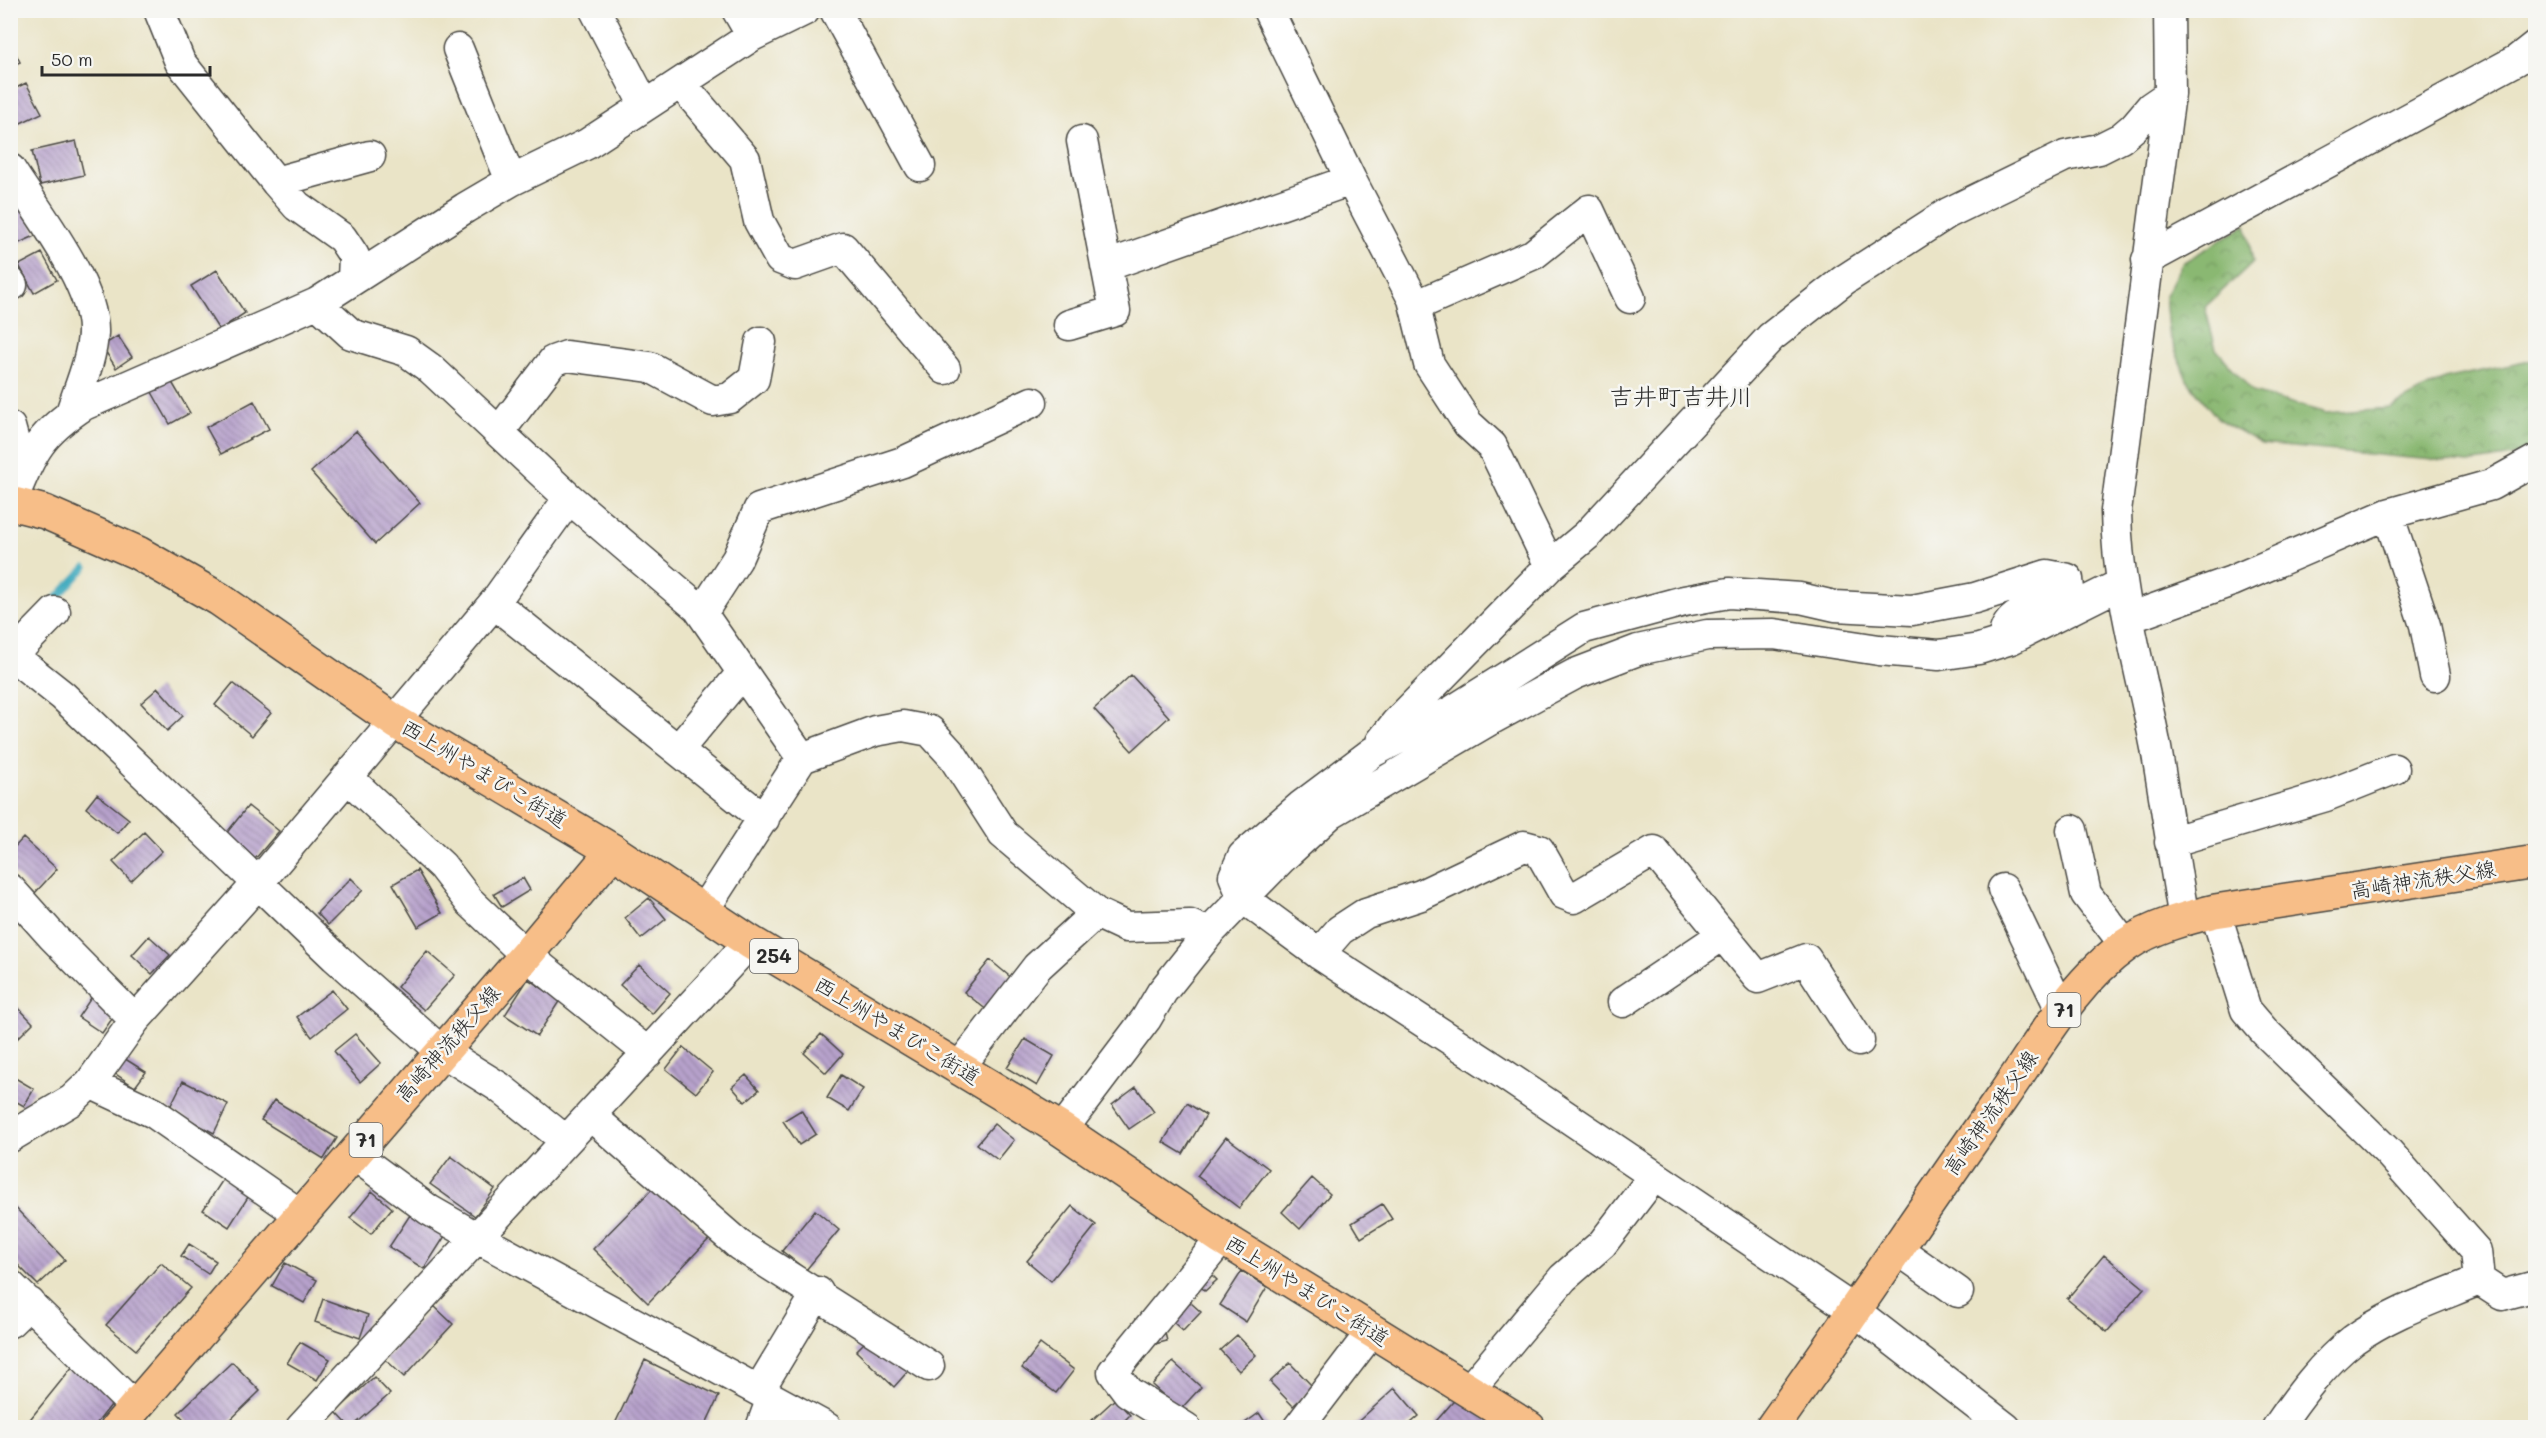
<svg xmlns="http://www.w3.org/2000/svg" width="2546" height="1438" viewBox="0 0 2546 1438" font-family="Mali,'Klee One',sans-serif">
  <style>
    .forest { fill: url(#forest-crowns); stroke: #5a724e; stroke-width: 1.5 }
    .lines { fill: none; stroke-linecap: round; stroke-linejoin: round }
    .stream { stroke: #3ea9bd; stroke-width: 7 }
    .building { fill: url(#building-back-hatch) }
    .minor-casing { stroke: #484742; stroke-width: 33 }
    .major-casing { stroke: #484742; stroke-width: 36 }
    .highway-casing { stroke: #484742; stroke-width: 36 }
    .minor { stroke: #fff; stroke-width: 30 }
    .major { stroke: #f7be88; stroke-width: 33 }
    .highway { stroke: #f7be88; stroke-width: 33 }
    .labels { text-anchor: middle; stroke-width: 5; stroke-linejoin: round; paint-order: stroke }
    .shield { fill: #f6f6f2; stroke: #686867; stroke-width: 1.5 }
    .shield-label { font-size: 20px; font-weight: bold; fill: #2b2b2b }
    .street-label { font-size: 21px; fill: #2b2b2b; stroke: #f6f6f2 }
    .quarter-label { font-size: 24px; fill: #2b2b2b; stroke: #f6f6f2 }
  </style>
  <defs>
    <pattern id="forest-crowns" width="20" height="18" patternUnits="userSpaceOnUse" patternTransform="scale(1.5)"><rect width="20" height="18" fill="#8ab872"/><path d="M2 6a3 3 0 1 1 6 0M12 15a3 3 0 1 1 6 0" fill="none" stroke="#71965e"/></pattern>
    <pattern id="building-back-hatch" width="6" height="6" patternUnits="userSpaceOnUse" patternTransform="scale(1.5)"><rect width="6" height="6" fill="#b7a2cc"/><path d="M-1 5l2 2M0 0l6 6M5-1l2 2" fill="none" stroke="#9584a6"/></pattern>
  </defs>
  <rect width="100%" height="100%" fill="#f6f6f2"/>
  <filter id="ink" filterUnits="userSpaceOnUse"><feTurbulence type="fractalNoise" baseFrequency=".0167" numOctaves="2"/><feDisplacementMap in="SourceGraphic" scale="12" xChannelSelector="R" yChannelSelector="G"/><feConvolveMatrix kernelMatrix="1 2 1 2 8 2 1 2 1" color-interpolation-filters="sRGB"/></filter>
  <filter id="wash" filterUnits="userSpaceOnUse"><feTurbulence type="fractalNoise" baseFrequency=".008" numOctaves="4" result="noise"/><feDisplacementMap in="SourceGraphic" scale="24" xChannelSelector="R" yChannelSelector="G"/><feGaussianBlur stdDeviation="1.35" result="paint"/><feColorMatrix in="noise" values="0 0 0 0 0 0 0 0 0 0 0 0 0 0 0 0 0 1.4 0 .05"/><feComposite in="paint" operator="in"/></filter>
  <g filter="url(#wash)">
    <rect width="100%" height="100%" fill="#eae4c7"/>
    <path class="forest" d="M 2246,225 L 2253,262 L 2205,307 L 2216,349 L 2253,392 L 2326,413 L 2390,408 L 2444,379 L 2535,360 L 2535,446 L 2519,455 L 2469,463 L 2410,458 L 2261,444 L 2218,419 L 2187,380 L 2168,331 L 2165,296 L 2182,263 Z"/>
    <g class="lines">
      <path class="stream" d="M 52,603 L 85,568"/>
    </g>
    <g id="blocks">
      <path class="building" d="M 10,42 L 20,62 L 10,66 Z
        M 26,83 L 42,113 L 10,128 L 10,91 Z
        M 76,141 L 84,175 L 40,185 L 32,151 Z
        M 21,198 L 37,235 L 10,247 L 10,203 Z
        M 42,253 L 57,280 L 34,293 L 19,265 Z
        M 217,270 L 245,313 L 219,330 L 191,286 Z
        M 118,336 L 132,357 L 116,368 L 102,346 Z
        M 163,367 L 190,413 L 170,424 L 144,378 Z
        M 254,401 L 269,429 L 221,454 L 206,427 Z
        M 356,431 L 420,503 L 375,544 L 311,472 Z
        M 1131,675 L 1169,717 L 1132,751 L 1094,709 Z
        M 233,683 L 271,713 L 252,736 L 215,705 Z
        M 158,688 L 183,716 L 167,731 L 141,703 Z
        M 97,794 L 129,819 L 117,833 L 86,808 Z
        M 248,806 L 279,831 L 255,859 L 225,835 Z
        M 144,832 L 162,851 L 131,881 L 113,862 Z
        M 23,838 L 57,869 L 35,893 L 10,870 L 10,852 Z
        M 417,870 L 442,913 L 418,927 L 393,884 Z
        M 351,878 L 363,890 L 328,925 L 317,913 Z
        M 523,878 L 530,890 L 502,907 L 494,894 Z
        M 649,898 L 666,919 L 641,939 L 625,918 Z
        M 149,936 L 170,955 L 152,974 L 132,955 Z
        M 427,951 L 455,975 L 424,1010 L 397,987 Z
        M 990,960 L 1014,980 L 988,1011 L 964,992 Z
        M 639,965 L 670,993 L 652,1014 L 620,985 Z
        M 528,979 L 560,1000 L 537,1036 L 505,1015 Z
        M 332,990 L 347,1009 L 312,1037 L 297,1017 Z
        M 93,995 L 117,1012 L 102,1033 L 78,1017 Z
        M 13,1002 L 33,1023 L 13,1043 L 10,1040 Z
        M 355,1034 L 381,1063 L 360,1082 L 334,1051 Z
        M 821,1034 L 843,1054 L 826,1073 L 804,1053 Z
        M 1025,1039 L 1054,1056 L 1037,1086 L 1007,1068 Z
        M 683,1047 L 713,1072 L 696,1093 L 666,1069 Z
        M 111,1050 L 146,1072 L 135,1087 L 101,1064 Z
        M 10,1075 L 34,1089 L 24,1106 L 10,1098 Z
        M 746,1075 L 759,1090 L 745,1102 L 732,1087 Z
        M 841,1075 L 863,1089 L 849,1111 L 827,1098 Z
        M 183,1081 L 228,1104 L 214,1133 L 169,1109 Z
        M 1136,1087 L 1154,1112 L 1129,1129 L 1112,1105 Z
        M 274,1100 L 337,1138 L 324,1159 L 261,1120 Z
        M 1187,1103 L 1206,1115 L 1183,1154 L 1163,1142 Z
        M 801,1110 L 816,1134 L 799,1145 L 783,1121 Z
        M 994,1124 L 1014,1140 L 998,1160 L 977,1144 Z
        M 1226,1137 L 1269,1169 L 1239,1208 L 1197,1176 Z
        M 451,1156 L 495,1189 L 475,1216 L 430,1184 Z
        M 224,1178 L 250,1194 L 229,1227 L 203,1210 Z
        M 1312,1178 L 1330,1194 L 1300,1229 L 1282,1212 Z
        M 656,1185 L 710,1238 L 648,1303 L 593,1249 Z
        M 372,1191 L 392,1208 L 371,1234 L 350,1218 Z
        M 10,1202 L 65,1260 L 38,1285 L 10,1257 Z
        M 1382,1204 L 1392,1219 L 1361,1238 L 1352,1223 Z
        M 1072,1206 L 1096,1225 L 1051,1281 L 1027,1261 Z
        M 815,1210 L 839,1230 L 806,1270 L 782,1251 Z
        M 410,1215 L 445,1236 L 424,1269 L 389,1247 Z
        M 189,1244 L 216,1261 L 208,1274 L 181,1256 Z
        M 2104,1255 L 2144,1288 L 2107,1332 L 2067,1299 Z
        M 161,1263 L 191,1288 L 136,1350 L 106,1325 Z
        M 285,1263 L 317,1280 L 304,1303 L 272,1286 Z
        M 1204,1267 L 1217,1280 L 1205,1291 L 1192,1278 Z
        M 1242,1271 L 1267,1287 L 1246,1322 L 1220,1305 Z
        M 1181,1294 L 1201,1312 L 1183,1331 L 1164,1314 Z
        M 323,1299 L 368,1315 L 360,1338 L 315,1322 Z
        M 434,1306 L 453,1324 L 404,1377 L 385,1359 Z
        M 1164,1329 L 1167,1341 L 1155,1344 Z
        M 872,1335 L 909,1370 L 894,1387 L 856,1351 Z
        M 1237,1335 L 1256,1355 L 1239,1371 L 1220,1350 Z
        M 300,1342 L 330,1359 L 317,1380 L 287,1363 Z
        M 1040,1344 L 1074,1370 L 1056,1393 L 1022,1368 Z
        M 645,1360 L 719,1396 L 704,1428 L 613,1428 Z
        M 232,1362 L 260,1391 L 222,1428 L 192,1428 L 178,1413 Z
        M 1173,1362 L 1201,1387 L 1180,1410 L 1152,1385 Z
        M 1290,1363 L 1313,1387 L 1293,1406 L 1270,1382 Z
        M 73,1366 L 115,1400 L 93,1428 L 23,1428 Z
        M 374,1377 L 390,1394 L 351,1428 L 336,1412 Z
        M 1395,1388 L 1419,1416 L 1405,1428 L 1351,1428 Z
        M 1459,1395 L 1492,1423 L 1488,1428 L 1430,1428 Z
        M 1115,1399 L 1130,1415 L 1117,1428 L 1097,1428 L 1091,1421 Z
        M 1259,1413 L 1269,1428 L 1238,1428 Z"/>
    </g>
  </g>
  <g filter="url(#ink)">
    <use href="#blocks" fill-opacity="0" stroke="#484742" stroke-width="1.5"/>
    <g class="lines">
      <g class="minor-casing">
        <path id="minor" d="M 159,10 L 180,62 L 276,182 L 297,206 L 342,238 L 354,256 L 353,279
          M 595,10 L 645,106
          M 737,10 L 752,36
          M 835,10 L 920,166
          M 1268,10 L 1351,180 L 1413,299 L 1429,364 L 1468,424 L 1492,446 L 1550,566
          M 2169,10 L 2170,94 L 2116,511 C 2117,592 2141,669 2156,748 C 2166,805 2174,862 2184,919
          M 458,49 L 511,181
          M 682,85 L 745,159 L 759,221 L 780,259 L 795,265 L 843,248 L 945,369
          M 10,169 C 36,211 95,284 93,333 C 92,359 79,388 71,413
          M 276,182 L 370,156
          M 2147,260 L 2517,60 L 2536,45
          M 1106,266 L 1351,180
          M 10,282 L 12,285
          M 317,303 L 351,334 L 406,351 L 431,369 L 569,498 L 698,608 L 802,758
          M 1415,306 L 1534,254 L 1589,210 L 1630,298
          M 1069,325 L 1115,311 L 1082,141
          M 10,427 L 23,474
          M 499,432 L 553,361 L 567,356 L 650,367 L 713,401 L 730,398 L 754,379 L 761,342
          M 11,503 C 32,453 37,436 84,405 L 317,303 L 465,208 L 511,181 L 587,144 L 752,36 L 805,10
          M 2388,514 L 2425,625 L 2435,676
          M 494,603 L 764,819
          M 702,613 L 737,559 L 759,509 L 903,462 L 1032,402
          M 2129,618 L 2232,581 L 2388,514 L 2491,485 L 2536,460
          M 2004,641 C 2002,608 2050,607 2069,590 L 2068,579 L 2047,575 L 1975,598 L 1912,610 L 1835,606 L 1800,598 L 1729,593 L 1684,601 L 1584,628 L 1454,710 L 1373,752 L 1301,806 L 1243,856 L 1234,876 L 1243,898 L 1319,954 L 1502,1073 L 1855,1311 L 2006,1428
          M 10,654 L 63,696 L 335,957 L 441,1051 L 499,1087 L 565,1140
          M 10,658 L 55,612
          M 1381,742 L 1396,723 L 1550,566 L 1587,535 L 1771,337 L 1844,280 L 1948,213 L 2065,156 L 2099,149 L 2121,138 L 2134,127 L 2151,107 L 2170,94
          M 678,750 L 742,673
          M 347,777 L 442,866 L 469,901 L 526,955 L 648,1053
          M 2072,830 L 2086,894 L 2125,945
          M 2170,842 L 2326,796 L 2394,769
          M 10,889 L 53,937 L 135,1020
          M 2003,889 L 2062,1012
          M 703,911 L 802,758 L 875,731 L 903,726 L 930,731 L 952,755 L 1003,834 L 1096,913
          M 2215,911 L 2246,1010 L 2265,1032 L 2388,1152 L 2476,1251 L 2479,1280
          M 1319,954 L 1340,930 L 1366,913 L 1421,895 L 1524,846 L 1539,850 L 1564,894 L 1574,898 L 1654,851 L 1758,978 L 1806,959 L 1859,1041
          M 1623,1002 L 1721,936
          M 958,1069 L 1037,967 L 1096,913 L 1126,927 L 1190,925 L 1209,933
          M 90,1083 L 154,1113 L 301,1215
          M 590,1115 L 739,1245 L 929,1366
          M 1062,1130 L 1146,1019 L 1162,992 L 1209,933 L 1282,858 L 1331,813 L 1488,721 L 1575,674 L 1638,650 L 1707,635 L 1774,634 L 1879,650 L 1939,655 L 1979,649 L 2011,639 L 2121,584
          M 10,1137 L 72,1100 L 90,1083 L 135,1020 L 258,883 L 494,603 L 569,498
          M 353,1154 L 429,1210 L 476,1237 L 827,1428
          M 1897,1249 L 1958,1292
          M 10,1285 L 135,1407
          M 10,1322 L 30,1303
          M 1470,1389 L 1563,1278 L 1602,1244 L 1654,1176
          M 759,1390 L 818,1292
          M 301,1428 L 750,942
          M 761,1428 L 772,1398
          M 1186,1428 L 1128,1392 L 1113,1372 L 1222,1238
          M 1298,1428 L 1372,1331
          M 2277,1428 C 2298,1397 2323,1363 2353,1340 C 2390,1313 2436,1298 2479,1280 L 2502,1295 L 2536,1286"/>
      </g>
      <g class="major-casing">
        <path id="major" d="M 117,1428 L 526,955 L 613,851
          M 1772,1428 C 1850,1319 1924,1208 2001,1099 C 2038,1047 2073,982 2126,945 C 2152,927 2186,918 2215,911 L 2536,862"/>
      </g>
      <g class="highway-casing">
        <path id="highway" d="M 10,503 L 45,512 L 138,553 L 219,599 L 396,722 L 613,851 L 750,942 L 1062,1130 L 1222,1238 L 1529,1428"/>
      </g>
      <use href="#minor" class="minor"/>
      <use href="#major" class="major"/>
      <use href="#highway" class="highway"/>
    </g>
  </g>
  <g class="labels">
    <g class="shield">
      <rect x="750" y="939" width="48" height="34" rx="4.5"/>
      <rect x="2047.5" y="993" width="33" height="34" rx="4.5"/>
      <rect x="349.5" y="1123" width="33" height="34" rx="4.5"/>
    </g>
    <g class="shield-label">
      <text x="774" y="963">254</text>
      <text x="2064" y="1017">71</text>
      <text x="366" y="1147">71</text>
    </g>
    <g class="street-label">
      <text transform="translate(484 774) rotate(31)" y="7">西上州やまびこ街道</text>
      <text transform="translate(2423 880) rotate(-9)" y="7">高崎神流秩父線</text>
      <text transform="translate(897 1031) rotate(31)" y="7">西上州やまびこ街道</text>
      <text transform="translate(448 1044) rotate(-49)" y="7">高崎神流秩父線</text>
      <text transform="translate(1991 1113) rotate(-55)" y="7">高崎神流秩父線</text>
      <text transform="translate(1307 1291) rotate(32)" y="7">西上州やまびこ街道</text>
    </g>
    <g class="quarter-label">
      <text x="1681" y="405">吉井町吉井川</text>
    </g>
  </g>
  <rect width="2546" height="1438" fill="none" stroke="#f6f6f2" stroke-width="36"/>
  <path d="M42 66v9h168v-9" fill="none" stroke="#2b2b2b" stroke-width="3"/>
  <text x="51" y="66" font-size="18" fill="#2b2b2b" stroke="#f6f6f2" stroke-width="4.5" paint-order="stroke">50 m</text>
</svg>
